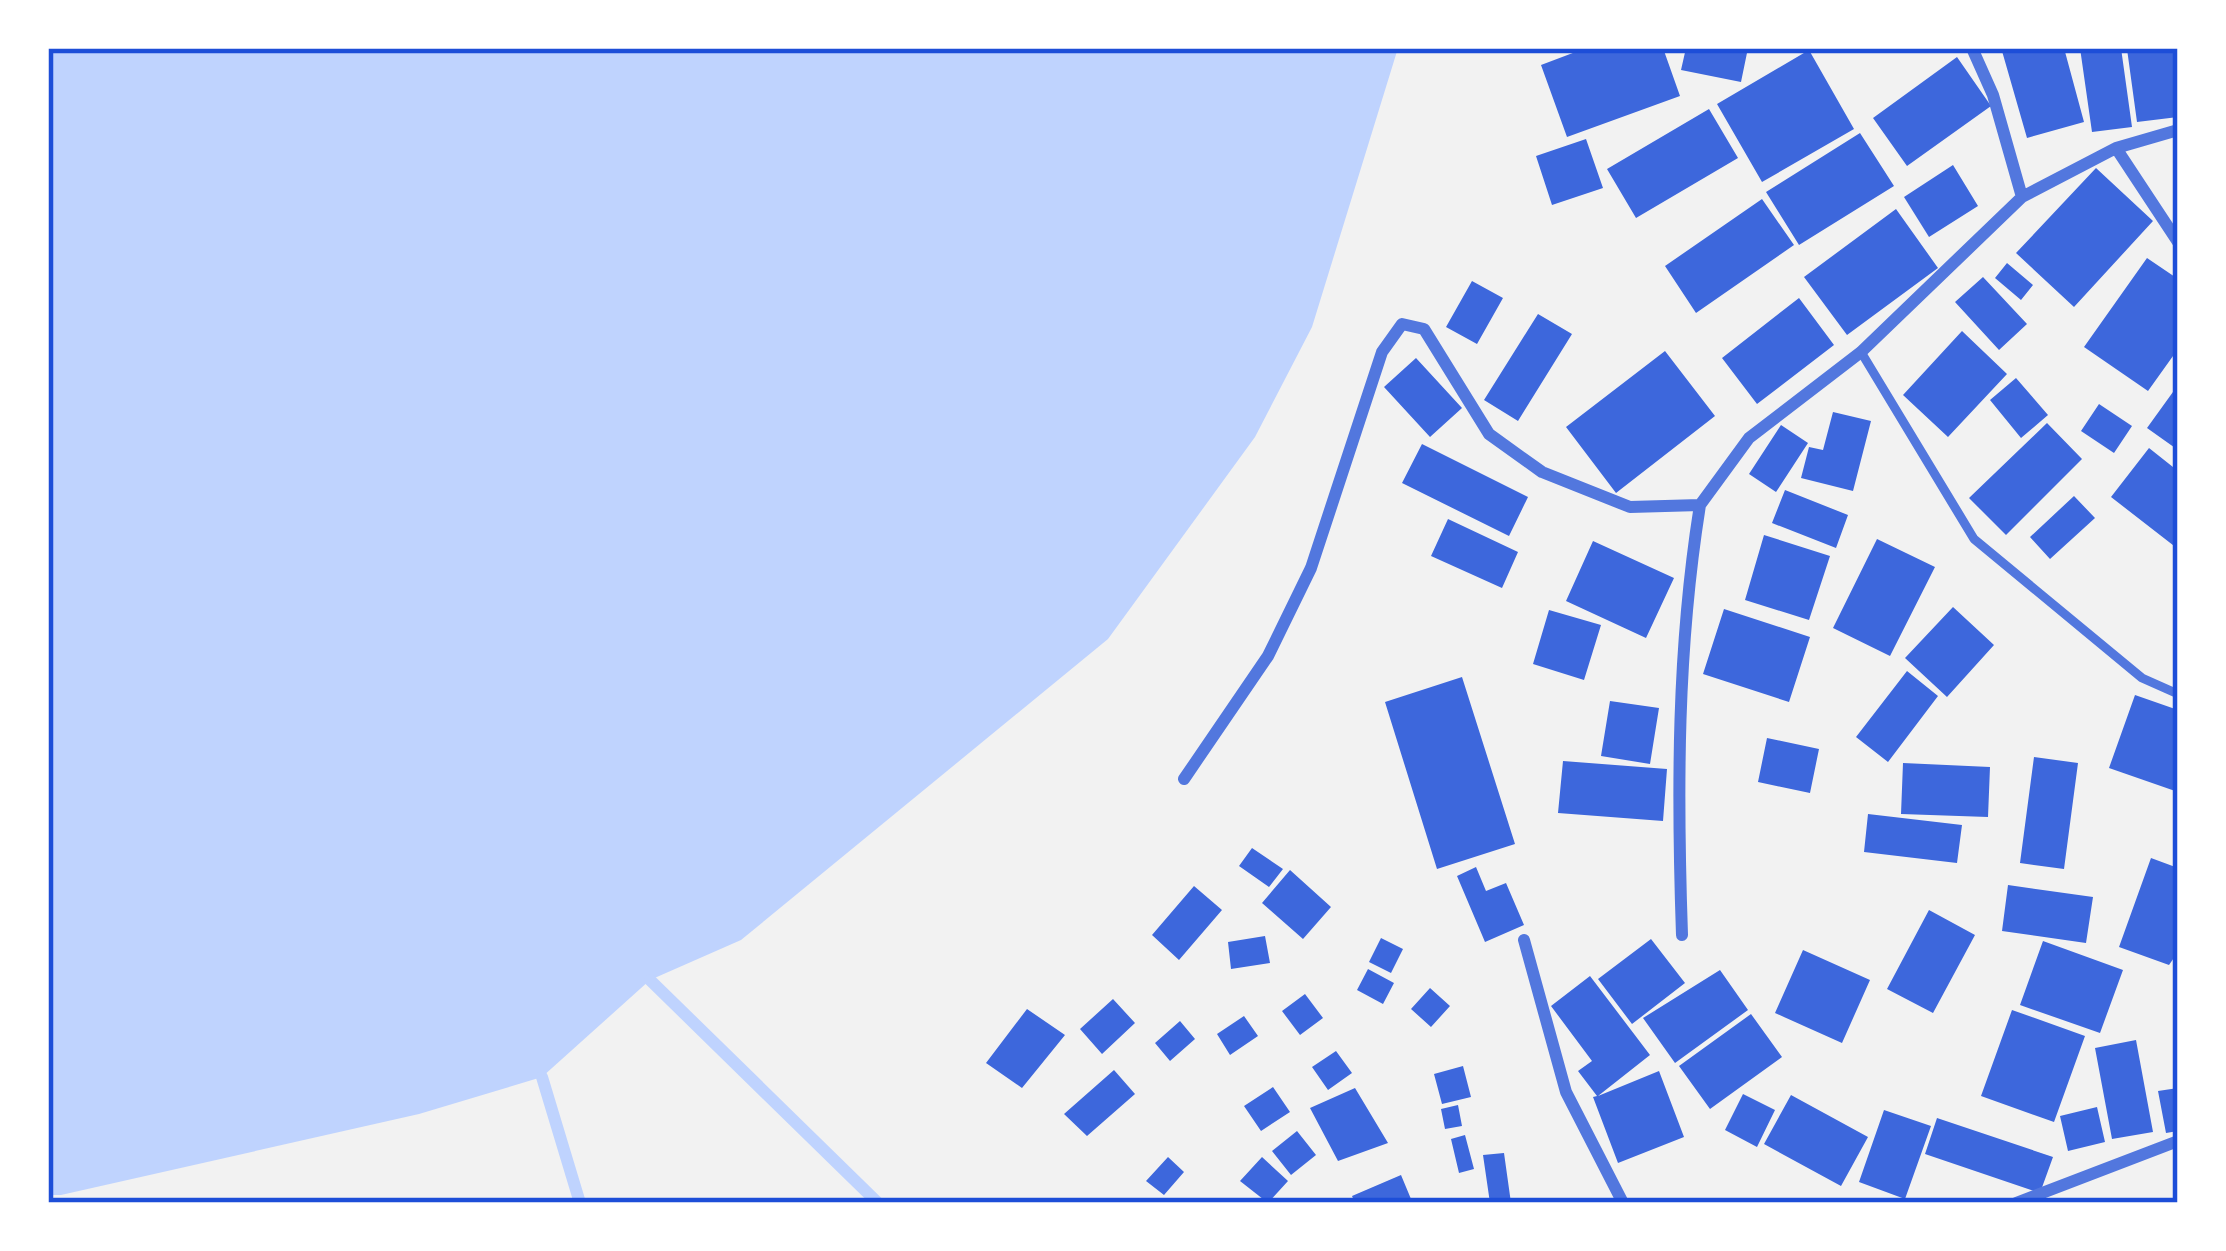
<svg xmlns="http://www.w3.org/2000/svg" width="2226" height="1251" viewBox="0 0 2226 1251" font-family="'Noto Sans',sans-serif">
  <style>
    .water { fill: #bfd3fe }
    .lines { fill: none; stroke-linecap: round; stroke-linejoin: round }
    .stream { stroke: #bfd3fe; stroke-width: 12 }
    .building { fill: #3d67dc }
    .service { stroke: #5277de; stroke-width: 9 }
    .minor { stroke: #5277de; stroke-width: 12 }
    .neatline { fill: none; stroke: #1d4ed8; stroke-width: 4.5 }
  </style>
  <rect width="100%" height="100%" fill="#f2f2f2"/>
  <path class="water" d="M 48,48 L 1398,48 L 1312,327 L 1255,437 L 1108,639 L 741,940 L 650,980 L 542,1077 L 419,1114 L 61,1195 L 48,1195 Z"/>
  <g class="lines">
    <path class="stream" d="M 650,980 L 878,1203
      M 542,1077 L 580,1203"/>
  </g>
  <path class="building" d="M 1586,48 L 1663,48 L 1680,96 L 1567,137 L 1541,65 Z
    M 1686,48 L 1748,48 L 1741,82 L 1681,70 Z
    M 2014,48 L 2064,48 L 2084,122 L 2027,138 L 2002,51 Z
    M 2080,48 L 2121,48 L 2132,127 L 2092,132 Z
    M 2133,48 L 2178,48 L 2178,117 L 2137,122 L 2127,49 Z
    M 1809,50 L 1854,129 L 1762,182 L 1717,104 Z
    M 1957,57 L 1991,106 L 1907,166 L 1873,118 Z
    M 1709,109 L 1738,158 L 1636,218 L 1607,169 Z
    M 1860,133 L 1894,186 L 1799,245 L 1766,192 Z
    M 1586,139 L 1603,188 L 1552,205 L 1536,156 Z
    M 1953,165 L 1978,206 L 1929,237 L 1904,197 Z
    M 2096,168 L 2153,221 L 2074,307 L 2016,253 Z
    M 1762,199 L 1794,245 L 1696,313 L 1665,266 Z
    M 1896,209 L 1938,268 L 1847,335 L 1804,277 Z
    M 2147,258 L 2178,279 L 2178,349 L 2148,391 L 2084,347 Z
    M 2007,263 L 2033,285 L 2021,300 L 1995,278 Z
    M 1983,277 L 2027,324 L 1999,350 L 1955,302 Z
    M 1472,281 L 1503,298 L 1477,344 L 1446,327 Z
    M 1799,298 L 1834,345 L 1757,404 L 1722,358 Z
    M 1538,314 L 1572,334 L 1518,421 L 1484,400 Z
    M 1962,331 L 2007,374 L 1948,437 L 1903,395 Z
    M 1665,351 L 1715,416 L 1616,493 L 1566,427 Z
    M 1416,358 L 1462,408 L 1430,437 L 1384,387 Z
    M 2016,378 L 2048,415 L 2021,438 L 1990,400 Z
    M 2178,385 L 2178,450 L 2147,428 Z
    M 2099,404 L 2132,426 L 2114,453 L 2081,431 Z
    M 1833,412 L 1871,421 L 1853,491 L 1801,478 L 1809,447 L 1823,450 Z
    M 2047,423 L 2082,459 L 2006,535 L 1969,498 Z
    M 1781,425 L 1808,443 L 1776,492 L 1749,474 Z
    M 1422,444 L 1528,497 L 1509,536 L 1402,483 Z
    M 2149,448 L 2178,471 L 2178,549 L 2111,497 Z
    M 1785,490 L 1848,515 L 1836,548 L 1772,523 Z
    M 2074,496 L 2095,518 L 2050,559 L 2030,537 Z
    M 1448,519 L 1518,552 L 1502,588 L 1431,556 Z
    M 1764,535 L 1830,556 L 1809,620 L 1745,600 Z
    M 1877,539 L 1935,567 L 1890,656 L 1833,628 Z
    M 1593,541 L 1674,578 L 1646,638 L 1566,601 Z
    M 1953,607 L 1994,645 L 1947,697 L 1905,658 Z
    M 1724,609 L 1810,637 L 1789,702 L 1703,674 Z
    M 1549,610 L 1601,625 L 1584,680 L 1533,664 Z
    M 1907,671 L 1938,696 L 1888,762 L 1856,737 Z
    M 1462,677 L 1515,844 L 1437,869 L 1385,702 Z
    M 2135,695 L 2178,710 L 2178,792 L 2109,768 Z
    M 1610,701 L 1659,708 L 1650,764 L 1601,756 Z
    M 1767,738 L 1819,749 L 1810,793 L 1758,782 Z
    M 2034,757 L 2078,763 L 2064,869 L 2020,863 Z
    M 1563,761 L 1667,769 L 1663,821 L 1558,813 Z
    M 1903,763 L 1990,767 L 1988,817 L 1901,814 Z
    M 1868,814 L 1962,825 L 1957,863 L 1864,852 Z
    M 1252,848 L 1283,869 L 1269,887 L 1239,866 Z
    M 2151,858 L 2178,868 L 2178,952 L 2169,965 L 2119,947 Z
    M 1476,867 L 1486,891 L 1506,883 L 1524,925 L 1485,942 L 1457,876 Z
    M 1290,870 L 1331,907 L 1303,939 L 1262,903 Z
    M 2008,885 L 2093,897 L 2086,943 L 2002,931 Z
    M 1194,886 L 1222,910 L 1179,960 L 1152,935 Z
    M 1929,910 L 1975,935 L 1933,1013 L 1887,989 Z
    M 1265,936 L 1270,963 L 1231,969 L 1228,942 Z
    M 1381,938 L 1403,949 L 1391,973 L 1369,962 Z
    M 1651,939 L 1685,983 L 1632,1024 L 1598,979 Z
    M 2043,941 L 2123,970 L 2100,1033 L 2020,1005 Z
    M 1803,950 L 1870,980 L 1842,1043 L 1775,1013 Z
    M 1368,969 L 1394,983 L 1383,1004 L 1357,990 Z
    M 1720,970 L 1748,1010 L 1675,1063 L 1643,1018 Z
    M 1590,976 L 1650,1055 L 1598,1096 L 1659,1071 L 1684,1137 L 1618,1163 L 1593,1097 L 1597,1096 L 1578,1071 L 1592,1061 L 1551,1006 Z
    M 1430,988 L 1450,1006 L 1431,1027 L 1411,1009 Z
    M 1305,994 L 1323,1018 L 1300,1035 L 1282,1011 Z
    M 1113,999 L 1135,1023 L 1102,1054 L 1080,1029 Z
    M 1027,1009 L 1065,1035 L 1022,1088 L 986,1063 Z
    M 2012,1010 L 2085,1036 L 2054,1122 L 1981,1096 Z
    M 1751,1014 L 1782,1057 L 1710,1109 L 1679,1066 Z
    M 1244,1016 L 1258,1036 L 1230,1055 L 1217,1034 Z
    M 1180,1021 L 1195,1039 L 1170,1061 L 1155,1043 Z
    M 2136,1040 L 2153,1132 L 2112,1139 L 2095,1048 Z
    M 1336,1051 L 1352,1073 L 1328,1090 L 1312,1067 Z
    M 1463,1066 L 1471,1097 L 1442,1104 L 1434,1074 Z
    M 1114,1070 L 1135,1094 L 1087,1136 L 1064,1114 Z
    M 1273,1087 L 1290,1112 L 1261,1131 L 1244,1106 Z
    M 1355,1088 L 1388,1143 L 1338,1161 L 1310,1108 Z
    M 2178,1088 L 2178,1131 L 2166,1133 L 2158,1091 Z
    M 1743,1094 L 1775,1110 L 1757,1147 L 1725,1130 Z
    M 1791,1095 L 1868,1137 L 1841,1186 L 1764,1144 Z
    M 1458,1105 L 1462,1126 L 1445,1129 L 1441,1109 Z
    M 2097,1107 L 2105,1142 L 2068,1151 L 2060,1116 Z
    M 1884,1110 L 1931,1126 L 1905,1199 L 1859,1182 Z
    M 1937,1118 L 2053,1157 L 2040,1193 L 1925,1154 Z
    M 1297,1131 L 1316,1155 L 1291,1175 L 1272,1151 Z
    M 1465,1135 L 1474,1169 L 1459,1173 L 1451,1139 Z
    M 1504,1153 L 1511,1203 L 1490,1203 L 1483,1155 Z
    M 1168,1157 L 1184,1172 L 1164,1195 L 1146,1181 Z
    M 1262,1157 L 1288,1181 L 1268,1203 L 1240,1181 Z
    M 1401,1175 L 1411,1199 L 1355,1203 L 1352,1196 Z"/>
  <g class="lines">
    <path class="service" d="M 1861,352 L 1974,539 L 2142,678 L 2178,694"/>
    <path class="minor" d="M 1972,48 L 1993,95 L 2022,197
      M 2116,148 L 2178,242
      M 1184,779 L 1268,656 L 1311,568 L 1382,352 L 1402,324 L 1424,329 L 1489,434 L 1542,472 L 1630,507 L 1700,505 L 1749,438 L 1861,352 L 2022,197 L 2116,148 L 2178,130
      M 1682,935 C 1677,790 1677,649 1700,505
      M 1524,940 L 1566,1092 L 1623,1203
      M 2016,1203 L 2178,1141"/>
  </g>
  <rect width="2226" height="1251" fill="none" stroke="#ffffff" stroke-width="102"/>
  <rect x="51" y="51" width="2124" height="1149" class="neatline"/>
</svg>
